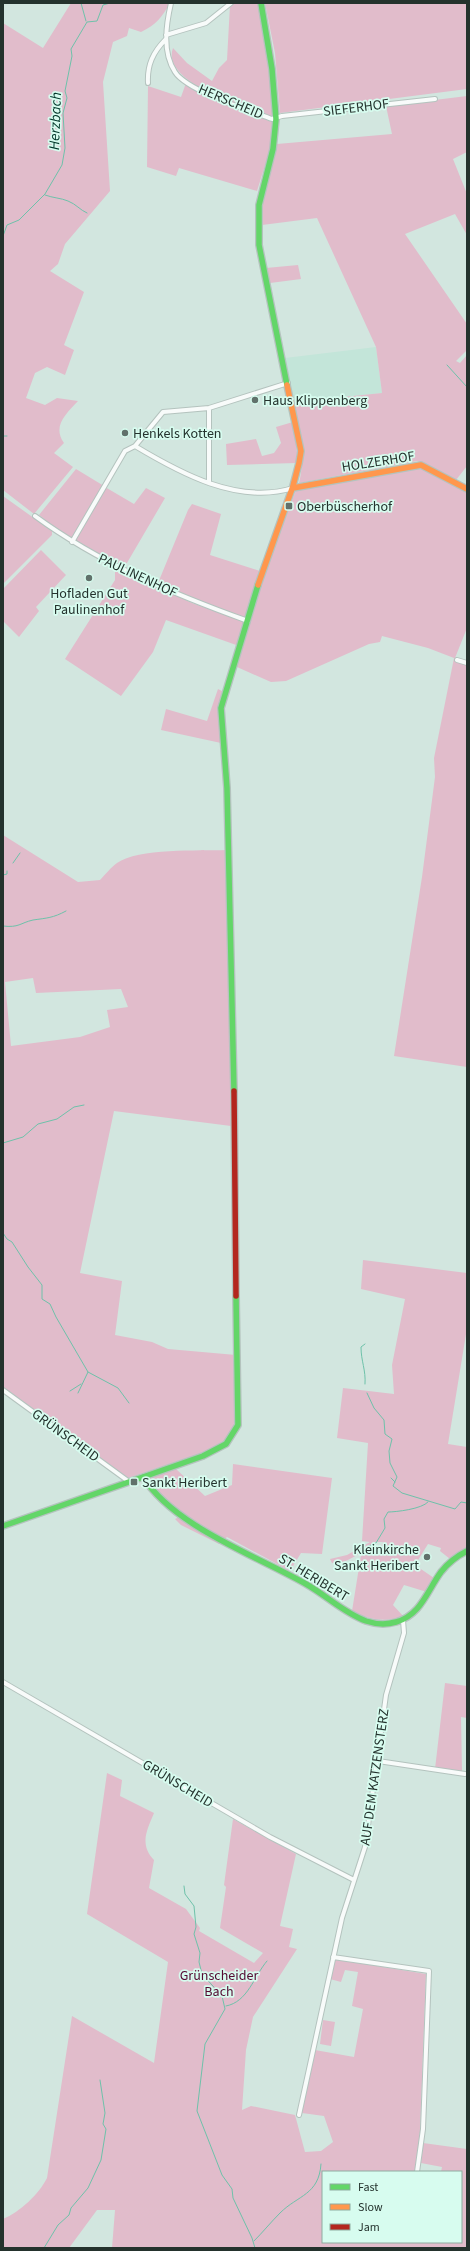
<svg xmlns="http://www.w3.org/2000/svg" width="470" height="2251" viewBox="0 0 470 2251" font-family="'Source Sans 3',sans-serif">
  <style>
    .built { fill: #c3e5d9 }
    .green { fill: #e1bccb; fill-rule: evenodd }
    .lines { fill: none; stroke-linecap: round; stroke-linejoin: round }
    .stream { stroke: #6ec2aa; stroke-width: 1 }
    .street-casing { stroke: #b4c3be; stroke-width: 6 }
    .fast-casing { stroke: #b4c3be; stroke-width: 8 }
    .slow-casing { stroke: #b4c3be; stroke-width: 8 }
    .jam-casing { stroke: #b4c3be; stroke-width: 8 }
    .street { stroke: #f8fbfa; stroke-width: 4 }
    .fast { stroke: #63d668; stroke-width: 5.5 }
    .slow { stroke: #ff974d; stroke-width: 5.5 }
    .jam { stroke: #b3261e; stroke-width: 5.5 }
    .poi-dot { fill: #61716b; stroke: #d7fcef; stroke-width: 1.5 }
    .labels { text-anchor: middle; stroke-width: 3.5; stroke-linejoin: round; paint-order: stroke }
    .street-label { font-size: 14px; fill: #24322d; stroke: #d7fcef }
    .poi-label { font-size: 14px; fill: #24322d; stroke: #d7fcef; text-anchor: start }
    .park-label { font-size: 14px; fill: #550931; stroke: #d7fcef }
    .water-label { font-size: 15px; font-style: italic; fill: #013629; stroke: #d7fcef }
  </style>
  <rect width="100%" height="100%" fill="#d2e6df"/>
  <path class="built" d="M 376,347 L 382,393 L 294,402 L 285,358 Z"/>
  <path class="green" d="M 71,3 L 170,3 C 162,17 156,25 141,32 L 129,28 L 127,36 L 113,42 L 103,82 L 110,191 L 65,244 L 58,264 L 50,271 L 84,292 L 64,345 L 74,350 L 65,375 L 47,367 L 35,373 L 26,398 L 45,405 L 57,398 L 78,401 C 66,414 52,426 64,443 L 54,453 L 73,467 L 34,514 L 3,490 L 3,23 L 43,48 Z
    M 238,3 L 258,3 L 269,59 L 273,115 L 270,117 C 247,108 160,82 173,48 L 187,63 L 212,81 L 219,68 L 227,60 L 230,5 Z
    M 265,3 L 467,3 L 467,89 L 280,113 L 275,53 Z
    M 186,83 L 203,95 L 272,122 L 271,146 L 257,191 L 179,168 L 176,176 L 147,167 L 148,86 L 181,97 Z
    M 467,96 L 467,152 L 453,159 L 467,194 L 467,235 L 455,214 L 405,234 L 467,324 L 467,350 L 456,361 L 460,363 L 467,355 L 467,466 L 456,480 L 426,464 L 417,461 L 299,483 C 306,456 299,429 294,402 L 382,393 L 376,347 L 317,218 L 262,225 L 263,196 L 277,144 L 392,134 L 386,106 Z
    M 298,265 L 301,279 L 270,283 L 266,268 Z
    M 293,422 L 297,452 L 296,463 L 227,465 L 226,444 L 256,439 L 262,456 L 274,453 L 281,443 L 276,427 Z
    M 416,467 L 426,468 L 467,491 L 467,628 L 455,658 L 467,663 L 467,1067 L 394,1056 L 422,877 L 435,777 L 434,758 L 454,658 L 428,648 L 382,636 L 380,642 L 369,644 L 286,681 L 271,682 L 237,667 L 267,567 L 296,490 Z
    M 76,469 L 104,486 L 72,541 L 39,515 Z
    M 105,487 L 134,504 L 146,488 L 165,498 L 124,568 L 75,540 Z
    M 3,496 L 52,531 L 52,535 L 3,584 Z
    M 192,504 L 221,514 L 210,555 L 260,571 L 246,618 L 193,600 L 158,583 L 188,510 Z
    M 41,550 L 66,575 L 36,607 L 39,611 L 19,637 L 3,621 L 3,589 Z
    M 93,556 L 192,603 L 245,622 L 239,646 L 166,620 L 153,652 L 121,696 L 65,659 L 115,580 L 115,569 Z
    M 218,689 L 222,691 L 218,712 L 221,743 L 161,730 L 166,709 L 207,721 Z
    M 3,835 L 78,882 L 100,880 C 105,875 111,867 117,863 C 138,848 199,851 226,850 L 231,1126 L 114,1111 L 80,1273 L 122,1281 L 115,1335 L 152,1342 L 168,1349 L 236,1355 L 237,1421 L 227,1441 L 216,1448 L 128,1478 L 3,1387 ZM 33,978 L 36,993 L 121,989 L 128,1007 L 107,1010 L 110,1027 L 80,1037 L 11,1046 L 5,982 Z
    M 363,1260 L 467,1273 L 467,1328 L 448,1444 L 467,1447 L 467,1549 L 450,1559 L 440,1551 L 441,1548 L 428,1544 L 415,1565 L 434,1578 L 427,1592 L 404,1585 L 393,1605 L 404,1617 C 384,1622 370,1620 352,1611 L 361,1555 L 379,1551 L 383,1542 L 373,1542 L 371,1549 C 357,1552 347,1565 332,1563 L 330,1559 L 347,1555 L 370,1542 L 362,1541 L 368,1443 L 337,1438 L 343,1388 L 394,1394 L 392,1365 L 405,1299 L 361,1289 Z
    M 233,1464 L 332,1478 L 322,1554 L 301,1553 L 290,1571 L 227,1537 L 219,1544 L 181,1525 L 175,1519 L 185,1514 L 153,1490 L 149,1478 L 176,1469 L 205,1496 L 232,1485 Z
    M 445,1683 L 467,1686 L 467,1718 L 461,1717 L 462,1771 L 435,1769 Z
    M 107,1773 L 122,1780 L 120,1796 L 154,1813 C 147,1830 139,1844 154,1860 L 149,1888 L 186,1909 L 200,1928 L 199,1931 L 254,1963 L 263,1953 L 220,1928 L 226,1887 L 224,1885 L 233,1819 L 296,1854 L 280,1926 L 293,1929 L 289,1947 L 297,1949 L 253,2017 L 246,2050 L 242,2110 L 251,2106 L 295,2115 L 305,2152 L 321,2151 L 333,2142 L 324,2116 L 302,2113 L 315,2050 L 354,2057 L 363,2009 L 352,2006 L 358,1972 L 345,1970 L 341,1982 L 330,1979 L 334,1959 L 426,1974 L 420,2132 L 415,2172 L 323,2172 L 323,2242 L 461,2242 L 461,2172 L 441,2172 L 442,2167 L 421,2163 L 423,2143 L 467,2149 L 467,2248 L 112,2248 L 115,2210 L 97,2210 L 69,2248 L 3,2248 L 3,2219 C 20,2212 39,2194 47,2178 L 72,2016 L 154,2063 L 168,1962 L 87,1914 Z
    M 323,2020 L 335,2022 L 331,2046 L 320,2044 Z"/>
  <g class="lines">
    <path class="stream" d="M 81,3 L 86,21
      M 45,195 C 53,198 61,198 68,201 C 76,204 80,210 87,213
      M 3,236 L 7,225 L 19,220 L 45,194 L 62,165 L 65,148 L 63,113 L 67,98 L 65,91 L 72,56 L 71,49 L 87,22 L 97,21 L 103,5 L 110,3
      M 447,365 L 467,387
      M 3,436 L 7,436
      M 467,806 L 467,818
      M 467,828 L 467,839
      M 13,863 L 20,853
      M 3,875 L 7,874 L 7,871
      M 3,926 C 19,928 20,923 33,920 C 47,918 53,918 66,911
      M 3,1143 L 23,1137 L 38,1124 L 57,1119 L 74,1107 L 84,1105
      M 3,1233 L 7,1239 L 12,1242 L 28,1267 L 42,1285 L 42,1299 L 50,1304 L 56,1317 L 88,1372 L 78,1393
      M 365,1344 L 361,1347 C 361,1361 366,1370 365,1384
      M 88,1372 L 118,1388 L 129,1403
      M 70,1391 L 81,1384
      M 367,1393 L 374,1408 L 384,1420 L 385,1434 L 392,1439 L 389,1451 L 390,1463 L 397,1477 L 393,1486 L 402,1493 L 455,1509 L 461,1502 L 467,1503
      M 391,1478 L 395,1482
      M 364,1548 L 376,1543 L 385,1528 L 384,1519 L 388,1512 C 396,1512 422,1509 428,1502
      M 184,1886 L 185,1894 L 194,1906 L 196,1927 L 194,1934 L 200,1953 L 199,1962 L 202,1974 L 222,1996 L 225,2009 L 205,2044 L 197,2111 L 222,2175 L 232,2189 L 233,2198 L 252,2238 L 255,2248
      M 226,2006 C 248,2002 254,1976 267,1961
      M 254,2241 C 263,2232 271,2222 280,2213 C 298,2195 319,2195 321,2164
      M 44,2248 L 58,2225 L 69,2215 L 71,2208 L 88,2188 L 101,2160 L 106,2129 L 103,2124 L 105,2113 L 100,2080"/>
    <g class="street-casing">
      <path id="street" d="M 171,3 C 166,25 162,52 175,72 C 187,91 251,111 272,119 L 282,116 L 435,99
        M 166,35 L 206,23 L 231,3
        M 148,83 C 147,65 153,52 166,39
        M 209,408 L 209,483
        M 135,446 C 180,473 238,505 293,488
        M 35,516 C 99,563 173,594 248,621
        M 72,542 L 125,451 L 135,446 L 163,412 L 209,408 L 288,383
        M 457,660 L 467,663
        M 3,1390 L 128,1481
        M 3,1682 L 270,1837 L 354,1880
        M 378,1761 L 465,1774
        M 333,1957 L 429,1971 L 423,2129 L 417,2172
        M 299,2115 L 342,1918 L 365,1847 L 386,1695 L 404,1633 L 403,1620"/>
    </g>
    <g class="fast-casing">
      <path id="fast" d="M 261,3 L 272,69 L 276,119 L 273,149 L 259,205 L 259,245 L 287,385
        M 234,1091 L 227,788 L 221,708 L 258,585
        M 143,1477 C 175,1527 255,1555 306,1584 C 327,1596 344,1613 366,1621 C 375,1624 386,1625 396,1622 C 421,1615 427,1591 441,1572 C 448,1563 457,1556 467,1551
        M 3,1526 L 203,1456 L 226,1444 L 238,1425 L 236,1296"/>
    </g>
    <g class="slow-casing">
      <path id="slow" d="M 293,488 L 421,465 L 467,489
        M 258,585 L 293,486 L 299,463 L 301,451 L 287,385"/>
    </g>
    <g class="jam-casing">
      <path id="jam" d="M 234,1091 L 236,1296"/>
    </g>
    <use href="#street" class="street"/>
    <use href="#fast" class="fast"/>
    <use href="#slow" class="slow"/>
    <use href="#jam" class="jam"/>
  </g>
  <g class="poi-dot">
    <circle cx="255" cy="400" r="4"/>
    <circle cx="125" cy="433" r="4"/>
    <rect x="285" y="502" width="8" height="8" rx="2"/>
    <circle cx="89" cy="578" r="4"/>
    <rect x="130" y="1478" width="8" height="8" rx="2"/>
    <circle cx="427" cy="1557" r="4"/>
  </g>
  <g class="labels">
    <g class="street-label">
      <text transform="translate(231 101) rotate(23)" y="5">HERSCHEID</text>
      <text transform="translate(356 107) rotate(-7)" y="5">SIEFERHOF</text>
      <text transform="translate(378 461) rotate(-9)" y="5">HOLZERHOF</text>
      <text transform="translate(138 575) rotate(25)" y="5">PAULINENHOF</text>
      <text transform="translate(66 1435) rotate(36)" y="5">GRÜNSCHEID</text>
      <text transform="translate(314 1577) rotate(31)" y="5">ST. HERIBERT</text>
      <text transform="translate(374 1777) rotate(-82)" y="5">AUF DEM KATZENSTERZ</text>
      <text transform="translate(178 1783) rotate(31)" y="5">GRÜNSCHEID</text>
    </g>
    <g class="poi-label">
      <text x="263" y="405">Haus Klippenberg</text>
      <text x="133" y="438">Henkels Kotten</text>
      <text x="297" y="511">Oberbüscherhof</text>
      <text x="89" y="598" text-anchor="middle">Hofladen Gut<tspan x="89" dy="16">Paulinenhof</tspan></text>
      <text x="142" y="1487">Sankt Heribert</text>
      <text x="419" y="1554" text-anchor="end">Kleinkirche<tspan x="419" dy="16">Sankt Heribert</tspan></text>
    </g>
    <g class="park-label">
      <text x="219" y="1980">Grünscheider<tspan x="219" dy="16">Bach</tspan></text>
    </g>
    <g class="water-label">
      <text transform="translate(55 121) rotate(-88)" y="5">Herzbach</text>
    </g>
  </g>
  <rect width="470" height="2251" fill="none" stroke="#24322d" stroke-width="8"/>
  <rect x="322" y="2171" width="140" height="72" fill="#d7fcef" stroke="#8faba1"/>
  <rect x="330" y="2184" width="20" height="6" fill="#63d668" stroke="#8faba1"/>
  <text x="358" y="2191" font-size="12" fill="#24322d">Fast</text>
  <rect x="330" y="2204" width="20" height="6" fill="#ff974d" stroke="#8faba1"/>
  <text x="358" y="2211" font-size="12" fill="#24322d">Slow</text>
  <rect x="330" y="2224" width="20" height="6" fill="#b3261e" stroke="#8faba1"/>
  <text x="358" y="2231" font-size="12" fill="#24322d">Jam</text>
</svg>
